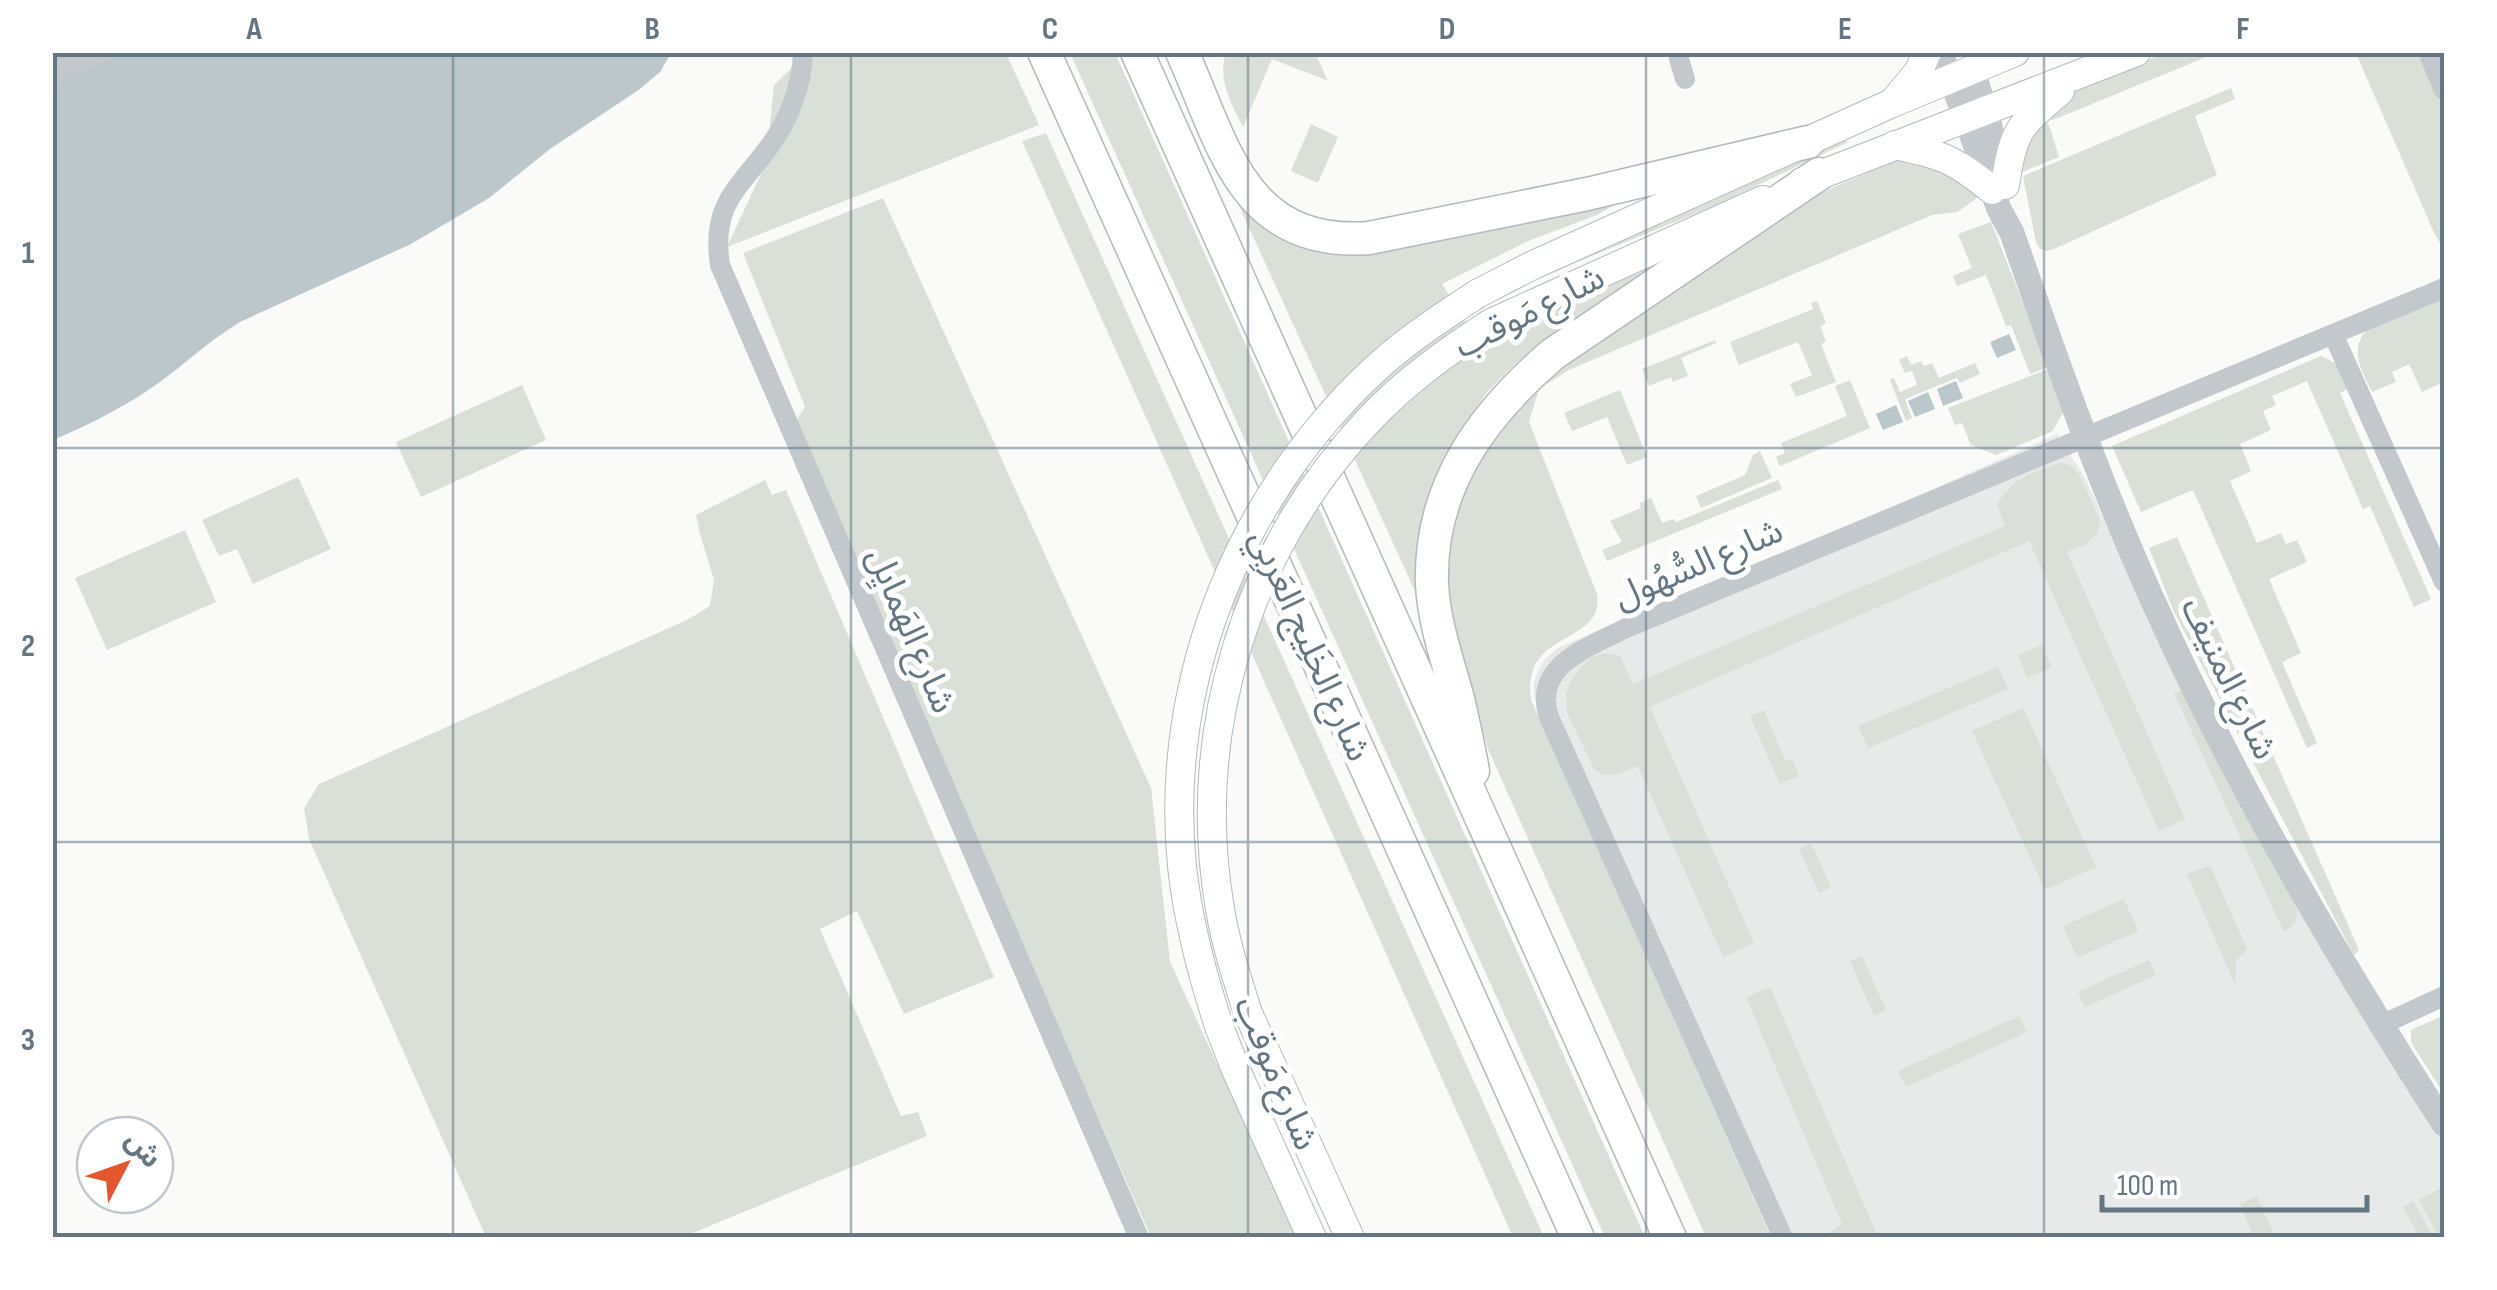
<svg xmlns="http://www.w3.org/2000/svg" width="2497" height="1290" viewBox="0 0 2497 1290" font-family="'Sofia Sans Condensed','Noto Sans Arabic',sans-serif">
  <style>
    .built { fill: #e8e9e9 }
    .green { fill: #dadfd7 }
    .water { fill: #bbc7cb }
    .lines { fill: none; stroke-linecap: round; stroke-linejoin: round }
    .secondary-casing { stroke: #b3babf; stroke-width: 30 }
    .trunk-casing { stroke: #b4b9bd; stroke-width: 35 }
    .minor { stroke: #c3c8cc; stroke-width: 20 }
    .tertiary { stroke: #c3c8cc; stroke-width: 25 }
    .secondary { stroke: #fff; stroke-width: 28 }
    .trunk { stroke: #fff; stroke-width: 32 }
    .secondary-bridge-casing { stroke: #b3babf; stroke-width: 30; stroke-linecap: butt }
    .secondary-bridge { stroke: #fff; stroke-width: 28 }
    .grid { fill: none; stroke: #657683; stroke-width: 2.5; stroke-opacity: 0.55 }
    .labels { text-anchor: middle; stroke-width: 10; stroke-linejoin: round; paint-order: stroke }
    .street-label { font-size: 35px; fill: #657683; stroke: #fff }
    .neatline { fill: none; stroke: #657683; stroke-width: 4 }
    .grid-label { font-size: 32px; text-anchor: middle; font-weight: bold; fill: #657683 }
  </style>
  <rect width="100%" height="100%" fill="#fafaf8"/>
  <path class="built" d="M 2057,434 L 2085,478 L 2152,624 L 2278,878 L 2444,1139 L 2444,1237 L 1776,1237 L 1535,700 L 1533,686 L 1538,671 L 1545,659 L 1559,647 L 1795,550 Z"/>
  <path class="green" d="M 807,53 L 1006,53 L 1039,125 L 727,247 L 766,163 L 774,85 Z
    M 1070,53 L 1115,53 L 1645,1237 L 1605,1237 Z
    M 1226,53 L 1315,53 L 1328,81 L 1272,59 L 1243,127 C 1231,103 1217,79 1226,53 Z
    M 2165,53 L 2216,53 L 2053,120 L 2044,118 L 2047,102 Z
    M 2356,53 L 2428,53 L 2444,88 L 2444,249 L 2435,235 Z
    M 2231,88 L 2235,99 L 2195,116 L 2217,175 L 2054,249 L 2046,251 L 2040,249 L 2036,242 L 2023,176 Z
    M 2038,114 L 2049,125 L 2059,157 L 2022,172 L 2019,143 Z
    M 1311,124 L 1338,137 L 1318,183 L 1291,171 Z
    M 1046,133 L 1544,1237 L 1513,1237 L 1022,141 Z
    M 1844,139 L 1848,142 L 1716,205 L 1468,307 Z
    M 1902,158 L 1933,159 L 1976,184 L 1977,198 L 1957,212 L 1932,215 L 1569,370 L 1539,389 L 1529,422 L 1597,594 C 1604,636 1547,634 1534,668 C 1529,678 1530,689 1531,700 L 1771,1237 L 1706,1237 L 1488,749 L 1462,668 L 1449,600 L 1447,536 L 1479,447 L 1522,385 L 1806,199 Z
    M 1632,195 L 1597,215 L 1528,241 L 1442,284 L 1478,341 L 1541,306 L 1662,261 L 1517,362 L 1487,392 L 1459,432 L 1438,488 L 1424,611 L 1236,199 L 1243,200 L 1298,240 Z
    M 883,198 L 1151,788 L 1170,962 L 1297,1237 L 1151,1237 L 793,426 L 805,407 L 743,253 Z
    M 1991,222 L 2048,367 L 2030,374 L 2011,325 L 2006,326 L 1986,275 L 1957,286 L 1953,276 L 1972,268 L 1958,234 Z
    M 2444,295 L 2444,382 L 2422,392 L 2409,364 L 2392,372 L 2396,382 L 2372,392 C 2361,369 2348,349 2369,327 Z
    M 1817,301 L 1826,323 L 1820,326 L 1826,342 L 1821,344 L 1836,382 L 1796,397 L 1790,384 L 1812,375 L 1798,342 L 1739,365 L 1730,342 L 1813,309 L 1811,303 Z
    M 1715,340 L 1716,343 L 1681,358 L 1688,376 L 1673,382 L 1671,377 L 1649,386 L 1642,369 Z
    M 1907,356 L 1911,365 L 1921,361 L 1924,366 L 1932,363 L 1939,378 L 1975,363 L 1980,374 L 1960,383 L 1957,378 L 1905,399 L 1912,418 L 1906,421 L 1890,380 L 1894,378 L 1900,392 L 1917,385 L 1912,371 L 1905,373 L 1899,360 Z
    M 2321,356 L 2339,365 L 2349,388 L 2340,393 L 2431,599 L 2414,607 L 2370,506 L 2363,509 L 2307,381 L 2272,396 L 2276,405 L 2263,411 L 2271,430 L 2240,444 L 2251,471 L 2230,481 L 2257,543 L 2281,533 L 2286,544 L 2297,540 L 2307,562 L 2269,579 L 2301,653 L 2282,662 L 2317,743 L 2307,748 L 2193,490 L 2141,512 L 2112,446 Z
    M 2048,369 L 2064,410 L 2053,431 L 1996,455 L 1971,445 L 1962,423 L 1955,425 L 1948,408 Z
    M 1850,380 L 1870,428 L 1780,466 L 1776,457 L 1785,453 L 1781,443 L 1847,416 L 1835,386 Z
    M 522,385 L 546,440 L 421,497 L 396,442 Z
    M 1620,390 L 1647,457 L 1627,465 L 1607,417 L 1572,431 L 1564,413 Z
    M 1760,451 L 1772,478 L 1701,508 L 1696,496 L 1745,475 L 1753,455 Z
    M 2061,462 L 2071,466 L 2079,474 L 2100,521 L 2097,534 L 2086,544 L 2067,552 L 2185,819 L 2159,831 L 2029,541 L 1650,707 L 1754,943 L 1723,957 L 1638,766 L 1618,774 L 1604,775 L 1594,769 L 1567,712 L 1566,693 L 1574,675 L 1590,658 L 1606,653 L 1620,656 L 1633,684 L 2005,526 L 1997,505 C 2012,477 2033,473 2061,462 Z
    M 298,477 L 331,549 L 253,584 L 237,549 L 219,556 L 202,520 Z
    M 765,480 L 772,495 L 786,490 L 994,977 L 904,1014 L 857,911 L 820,929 L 901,1116 L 918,1112 L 927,1136 L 683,1237 L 486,1237 L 309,839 L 304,808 L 319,784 L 689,619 L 710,606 L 714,580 L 700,534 L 696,515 Z
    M 1778,480 L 1782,489 L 1607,561 L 1602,550 L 1622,542 L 1610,521 L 1641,508 L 1640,503 L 1651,498 L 1662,523 L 1674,519 L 1676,522 Z
    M 185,530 L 216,602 L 107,650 L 75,578 Z
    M 2177,537 L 2359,950 L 2354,955 L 2174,612 L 2149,548 Z
    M 2042,645 L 2052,668 L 2027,678 L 2018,655 Z
    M 1998,667 L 2008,689 L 1868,748 L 1858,726 Z
    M 2187,689 L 2294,897 C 2299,912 2300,923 2284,932 L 2174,693 Z
    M 2023,708 L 2096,867 L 2045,890 L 1972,731 Z
    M 1764,710 L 1785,761 L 1792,759 L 1799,776 L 1780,784 L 1750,716 Z
    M 1811,843 L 1831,887 L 1819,893 L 1799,849 Z
    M 2210,865 L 2247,949 L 2236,961 L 2235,985 L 2187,874 Z
    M 2124,899 L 2138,931 L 2077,958 L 2063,926 Z
    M 1862,956 L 1886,1010 L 1874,1015 L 1850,961 Z
    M 2149,960 L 2156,975 L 2085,1007 L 2078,992 Z
    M 1770,987 L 1878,1237 L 1823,1237 L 1842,1224 L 1746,997 Z
    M 2444,1015 L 2444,1094 L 2411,1042 L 2411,1030 Z
    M 2019,1016 L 2027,1032 L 1906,1087 L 1898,1071 Z
    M 2444,1186 L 2444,1237 L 2439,1237 L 2419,1200 Z
    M 2257,1196 L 2275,1237 L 2254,1237 L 2240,1204 Z
    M 2413,1201 L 2433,1237 L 2419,1237 L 2403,1207 Z"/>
  <path class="water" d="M 53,53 L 671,53 L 660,72 L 640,89 L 550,149 L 489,198 L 411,244 L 240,322 C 206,342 178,371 144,393 C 116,411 84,427 53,440 Z
    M 2009,334 L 2016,350 L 1997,358 L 1990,342 Z
    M 1956,381 L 1963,398 L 1943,406 L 1937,389 Z
    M 1928,392 L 1935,409 L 1915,417 L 1908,401 Z
    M 1896,405 L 1903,422 L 1883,430 L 1876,414 Z"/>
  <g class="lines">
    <g class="secondary-casing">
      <path id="secondary" d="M 1895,100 L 1919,71 L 1927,52
        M 1895,145 C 1943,155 1954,159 1992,190
        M 1802,182 L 2136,52
        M 2005,185 C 2014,129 2018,127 2060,91
        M 1477,294 L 1531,266 L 1890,104 L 2015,52
        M 1491,323 L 1763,200
        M 1248,1013 L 1350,1238
        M 1220,1029 L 1236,1070 L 1312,1238"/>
    </g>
    <g class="trunk-casing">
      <path id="trunk" d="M 1044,52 L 1578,1238
        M 1137,52 L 1670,1238
        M 1182,52 C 1224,145 1242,247 1369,238 L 1587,194 L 1808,142
        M 1473,771 C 1469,748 1464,726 1459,703 C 1449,664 1434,625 1432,584 C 1429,486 1483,414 1553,354 L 1819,174"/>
    </g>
    <path class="minor" d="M 803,52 C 802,86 789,120 769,147 C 737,190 711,205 720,265 L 1139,1238
      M 1677,52 L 1685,79
      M 1944,52 L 1951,79
      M 2428,52 L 2444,90
      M 52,74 L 103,52
      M 2333,334 L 2444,582
      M 2381,1025 L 2444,996
      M 1783,1238 L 1549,717 C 1532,665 1588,648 1624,629 L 2444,288"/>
    <path class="tertiary" d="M 1972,70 L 1986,111 L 2003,179
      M 1951,79 L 1999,209 L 2012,233 C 2055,357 2099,482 2153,601 C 2235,784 2336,956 2444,1124"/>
    <use href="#secondary" class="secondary"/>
    <use href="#trunk" class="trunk"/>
    <g class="secondary-bridge-casing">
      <path id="secondary-bridge" d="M 1248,1013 C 1237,979 1226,945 1220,909 C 1190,734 1245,553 1366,423 C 1403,383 1446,352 1491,323
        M 1220,1029 C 1202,975 1188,922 1182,866 C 1163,677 1243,486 1384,361 C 1413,336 1445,315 1477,294"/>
    </g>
    <use href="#secondary-bridge" class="secondary-bridge"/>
  </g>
  <path class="grid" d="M 453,52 L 453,1238M 851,52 L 851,1238M 1248,52 L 1248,1238M 1646,52 L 1646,1238M 2044,52 L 2044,1238M 52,448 L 2444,448M 52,842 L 2444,842"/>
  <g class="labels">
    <g class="street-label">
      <text transform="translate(1529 311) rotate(-27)" y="12">شارع مَوقب</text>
      <text transform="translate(1698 563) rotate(-23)" y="12">شارع السُّهُول</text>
      <text transform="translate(912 630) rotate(67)" y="12">شارع الهَمايِل</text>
      <text transform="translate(1311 645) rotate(66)" y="12">شارع الخَلِيج العَربِي</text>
      <text transform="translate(2230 678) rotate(64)" y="12">شارع المنيف</text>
      <text transform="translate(1277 1073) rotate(67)" y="12">شارع مَوقب</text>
    </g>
  </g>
  <rect width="2497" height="1290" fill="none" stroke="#ffffff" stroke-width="110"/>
  <g transform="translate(125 1165) rotate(49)"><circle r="48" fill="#ffffff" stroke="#c1c8cd" stroke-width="2.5"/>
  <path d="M0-8L18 38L0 25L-18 38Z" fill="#e4572e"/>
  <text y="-15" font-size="28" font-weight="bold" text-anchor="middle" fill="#657683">ش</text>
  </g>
  <path d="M2102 1195v15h265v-15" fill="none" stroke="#657683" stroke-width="5"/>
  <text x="2117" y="1195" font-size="30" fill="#657683" stroke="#ffffff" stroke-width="8" paint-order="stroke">100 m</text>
  <rect x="55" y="55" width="2387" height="1180" class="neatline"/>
  <g class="grid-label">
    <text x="254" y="39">A</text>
    <text x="652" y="39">B</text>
    <text x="1050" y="39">C</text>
    <text x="1447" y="39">D</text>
    <text x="1845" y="39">E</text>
    <text x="2243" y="39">F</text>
    <text x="28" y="263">1</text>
    <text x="28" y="656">2</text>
    <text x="28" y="1050">3</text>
  </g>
</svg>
